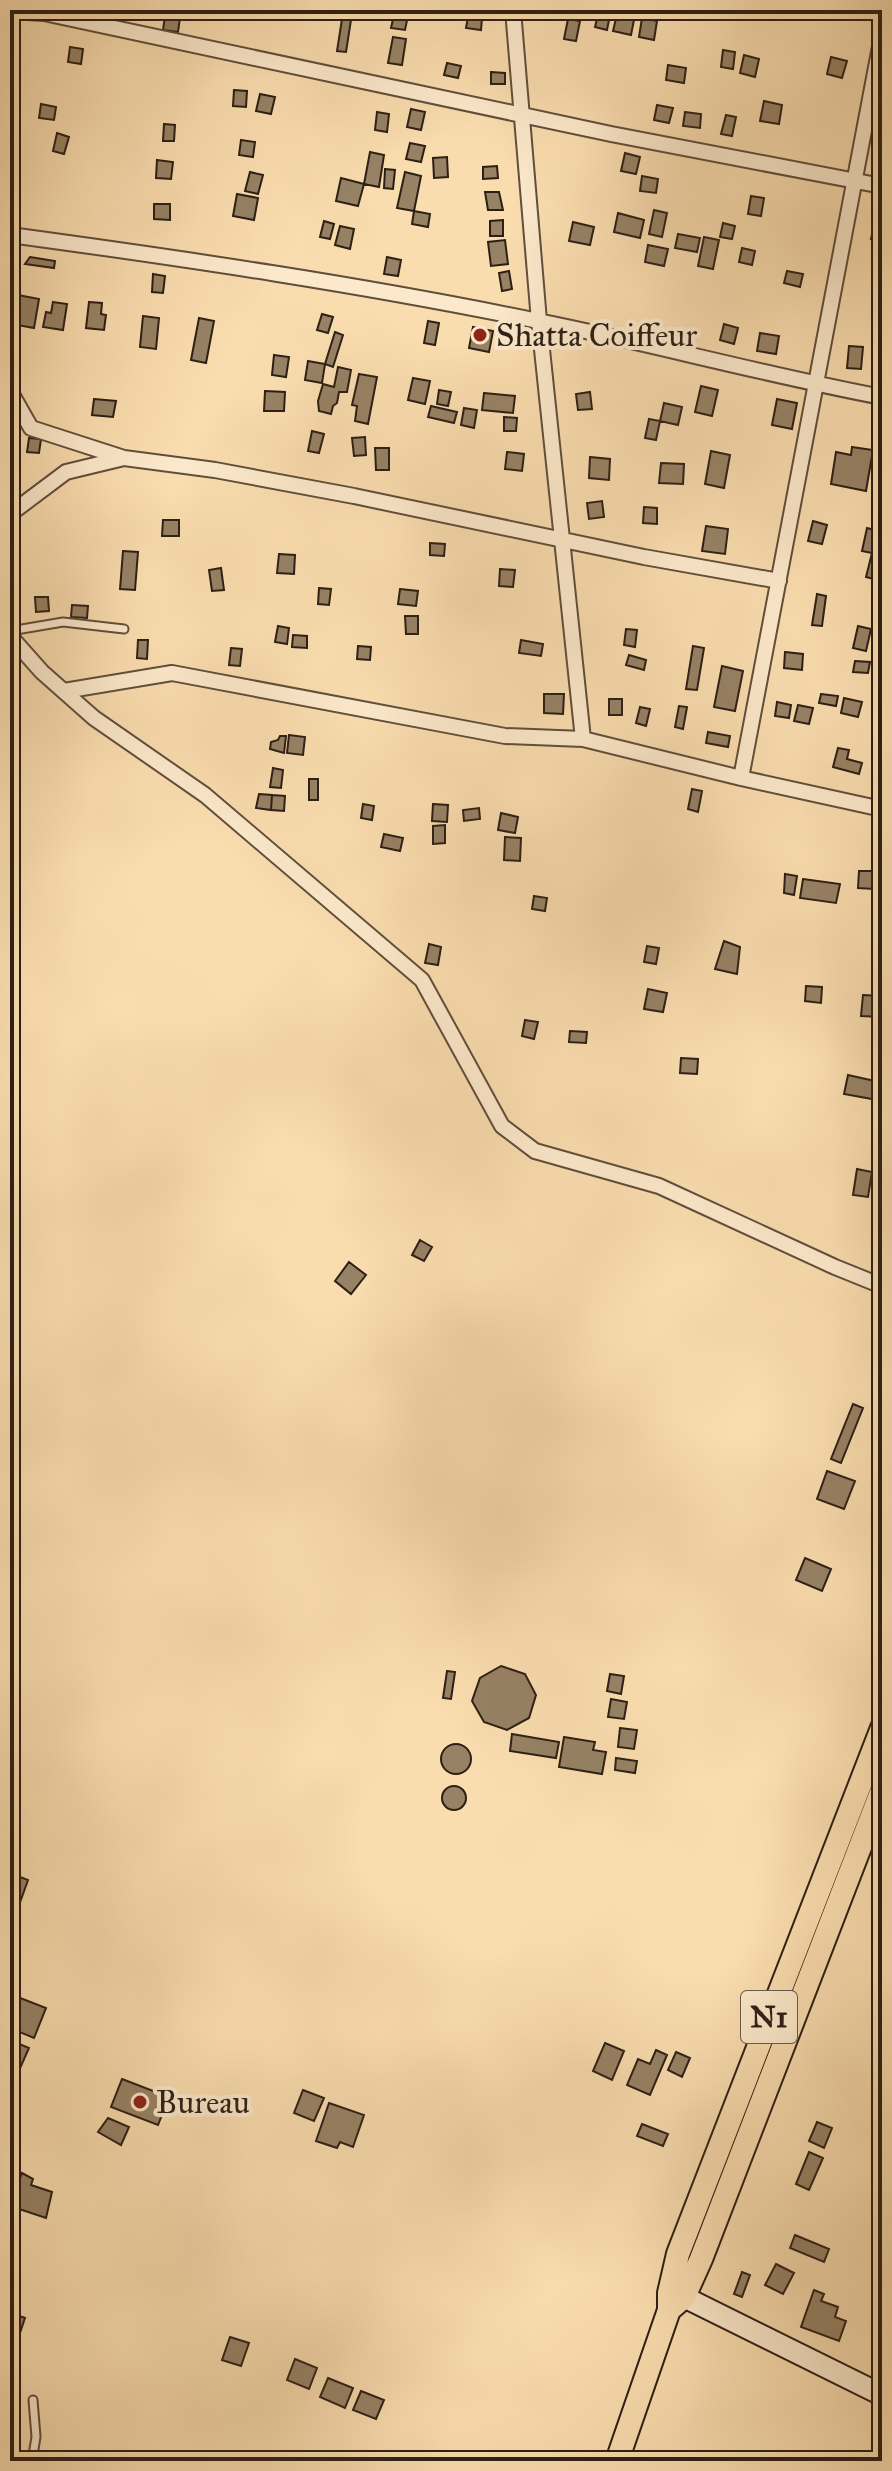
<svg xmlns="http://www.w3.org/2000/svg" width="892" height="2471" viewBox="0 0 892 2471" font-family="'IM FELL Great Primer',serif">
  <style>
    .building { fill: #978265; stroke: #2c1f15; stroke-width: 2 }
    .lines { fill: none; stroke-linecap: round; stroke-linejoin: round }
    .lane-casing { stroke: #604e3c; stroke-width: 11 }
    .street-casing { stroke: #604e3c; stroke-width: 18 }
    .secondary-casing { stroke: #2c1f15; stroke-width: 24 }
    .primary-casing { stroke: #2c1f15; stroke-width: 26 }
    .lane { stroke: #fce9cb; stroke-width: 7 }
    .street { stroke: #fce9cb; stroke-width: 14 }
    .secondary { stroke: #fce9cb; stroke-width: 20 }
    .primary { stroke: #faddaf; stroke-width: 22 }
    .poi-dot { fill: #8f2418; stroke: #fce9cb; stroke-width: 3 }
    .labels { text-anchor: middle; stroke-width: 8; stroke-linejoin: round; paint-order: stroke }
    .shield { fill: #fce9cb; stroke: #6a5c4c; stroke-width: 2 }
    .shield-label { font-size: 30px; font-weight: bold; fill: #2c1f15 }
    .poi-label { font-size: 32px; fill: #2c1f15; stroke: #fce9cb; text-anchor: start }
  </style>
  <rect width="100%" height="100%" fill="#faddaf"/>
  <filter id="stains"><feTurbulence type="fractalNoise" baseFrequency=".0025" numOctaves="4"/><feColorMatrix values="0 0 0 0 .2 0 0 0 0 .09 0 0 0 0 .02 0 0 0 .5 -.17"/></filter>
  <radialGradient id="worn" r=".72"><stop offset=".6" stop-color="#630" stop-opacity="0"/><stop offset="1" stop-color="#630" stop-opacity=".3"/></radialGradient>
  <path class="building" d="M 395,10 L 409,11 L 405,30 L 391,28 Z
    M 599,10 L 611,10 L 607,30 L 595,27 Z
    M 618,10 L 636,10 L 631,35 L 613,31 Z
    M 165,16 L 180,18 L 178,32 L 163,30 Z
    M 468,17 L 482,18 L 481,30 L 466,28 Z
    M 642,18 L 657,21 L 654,40 L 639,37 Z
    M 342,19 L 351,20 L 346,52 L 337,51 Z
    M 568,19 L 580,21 L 576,41 L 564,39 Z
    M 393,37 L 406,39 L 402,65 L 388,63 Z
    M 70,47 L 83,49 L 81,64 L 68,62 Z
    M 723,50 L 735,52 L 733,69 L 721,67 Z
    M 744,55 L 759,59 L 755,77 L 740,73 Z
    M 831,57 L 847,61 L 842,78 L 827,74 Z
    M 447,63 L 461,66 L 458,78 L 444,75 Z
    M 668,65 L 686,68 L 684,83 L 666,80 Z
    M 491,72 L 505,73 L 505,84 L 491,84 Z
    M 234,90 L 247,91 L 246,107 L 233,106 Z
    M 260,94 L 275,97 L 271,114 L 256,111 Z
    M 764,101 L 782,105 L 779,124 L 760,121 Z
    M 41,104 L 56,107 L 54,120 L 39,118 Z
    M 657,105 L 673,108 L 669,123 L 654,120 Z
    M 411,109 L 425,112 L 421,130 L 407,127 Z
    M 377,112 L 389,114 L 387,132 L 375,130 Z
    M 685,112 L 701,114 L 700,128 L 683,126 Z
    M 726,115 L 736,117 L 732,136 L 721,134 Z
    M 164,124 L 175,125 L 174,141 L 163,141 Z
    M 57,133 L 69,137 L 64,154 L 53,151 Z
    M 241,140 L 255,142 L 253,157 L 239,155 Z
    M 410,143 L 425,146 L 421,162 L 406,159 Z
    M 370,152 L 384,155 L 379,187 L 364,184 Z
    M 625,153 L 640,157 L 636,174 L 621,171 Z
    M 447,157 L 448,177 L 434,178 L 433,158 Z
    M 157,160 L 173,162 L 171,179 L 156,178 Z
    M 497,166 L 498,178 L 483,179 L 483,167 Z
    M 385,169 L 395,170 L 393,189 L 384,188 Z
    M 250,172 L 263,175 L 258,194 L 245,191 Z
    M 405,172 L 421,176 L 414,211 L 397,208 Z
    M 642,176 L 658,179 L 656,193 L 640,191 Z
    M 341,178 L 364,184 L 358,206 L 336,201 Z
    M 485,192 L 499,192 L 503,210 L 488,210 Z
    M 237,194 L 258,198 L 254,220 L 233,216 Z
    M 751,196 L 764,198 L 761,216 L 748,214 Z
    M 154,204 L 170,204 L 170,220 L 154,219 Z
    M 654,210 L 667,213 L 662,237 L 649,234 Z
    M 414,211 L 430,214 L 428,227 L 412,224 Z
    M 618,213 L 644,220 L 640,238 L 614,232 Z
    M 876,217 L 882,219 L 882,241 L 871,239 Z
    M 503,220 L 503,236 L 490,236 L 490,221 Z
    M 324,221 L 334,224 L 330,239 L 320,237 Z
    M 573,222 L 594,227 L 590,245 L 569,241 Z
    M 723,223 L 735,226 L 732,239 L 720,237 Z
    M 340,226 L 354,229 L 350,249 L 335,245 Z
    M 678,234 L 700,238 L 697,252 L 675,248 Z
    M 704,237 L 719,240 L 713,269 L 698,266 Z
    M 505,240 L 508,264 L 491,266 L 488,242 Z
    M 648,245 L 668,249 L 664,266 L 645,262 Z
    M 742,248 L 755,251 L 752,265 L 739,262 Z
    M 30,257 L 55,261 L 54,268 L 25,264 Z
    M 387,257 L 401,260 L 398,276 L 384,274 Z
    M 509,271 L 512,289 L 502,291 L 499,273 Z
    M 787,271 L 803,274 L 800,287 L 784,283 Z
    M 153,274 L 165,276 L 163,293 L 152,292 Z
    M 18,295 L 39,299 L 34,328 L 12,324 Z
    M 53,302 L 67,304 L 63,330 L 43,327 L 46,312 L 51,313 Z
    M 89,302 L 102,303 L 101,314 L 106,315 L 104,330 L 86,328 Z
    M 322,314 L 333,317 L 328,333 L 317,330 Z
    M 143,316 L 159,318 L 156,349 L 140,347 Z
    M 199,318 L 214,321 L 206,363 L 191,360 Z
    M 428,321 L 439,323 L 435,345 L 424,343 Z
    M 724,324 L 738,328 L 734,344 L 720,340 Z
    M 473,327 L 493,331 L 489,352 L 469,348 Z
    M 335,332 L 343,335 L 333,367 L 325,364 Z
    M 760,333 L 779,336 L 776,354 L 757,351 Z
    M 849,346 L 863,347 L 861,369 L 847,368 Z
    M 274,355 L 289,357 L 286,377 L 272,375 Z
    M 308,361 L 325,364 L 322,383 L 305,380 Z
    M 338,367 L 351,370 L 347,392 L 339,392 L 337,403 L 333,406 L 331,414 L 319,411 L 318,401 L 323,384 L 334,387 Z
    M 359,374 L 377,377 L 368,424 L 355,421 L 357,406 L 352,405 Z
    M 413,378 L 430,381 L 425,404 L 408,400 Z
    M 701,386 L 718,390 L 712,416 L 695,412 Z
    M 439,390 L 451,392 L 448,406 L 437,404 Z
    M 265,391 L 285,392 L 284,411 L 264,411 Z
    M 590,392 L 592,409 L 578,410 L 576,394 Z
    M 484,393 L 515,396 L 513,413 L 482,410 Z
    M 94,399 L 116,401 L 113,417 L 92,415 Z
    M 777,399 L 797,403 L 792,429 L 772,425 Z
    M 664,403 L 682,407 L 678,425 L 660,421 Z
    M 431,406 L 457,412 L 454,423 L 428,417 Z
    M 464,408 L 477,410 L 474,428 L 461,425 Z
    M 504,417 L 517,418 L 516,431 L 504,431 Z
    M 649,419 L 660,421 L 656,440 L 645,438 Z
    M 312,431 L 324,434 L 319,453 L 308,451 Z
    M 365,437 L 366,455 L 354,456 L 352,438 Z
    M 29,438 L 41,439 L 39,453 L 27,452 Z
    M 852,447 L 873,450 L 866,491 L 831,484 L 836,452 L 851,455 Z
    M 375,448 L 389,448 L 389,470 L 376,470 Z
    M 711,451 L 730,455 L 724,488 L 705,484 Z
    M 507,452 L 524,454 L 522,471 L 505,469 Z
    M 590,457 L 610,459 L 609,480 L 589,478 Z
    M 661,463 L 684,464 L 683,484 L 659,483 Z
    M 602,501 L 604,517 L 589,519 L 587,503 Z
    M 644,507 L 657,508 L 657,524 L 643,523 Z
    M 163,520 L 179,520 L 179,536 L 162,536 Z
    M 813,521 L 827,525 L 822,544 L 808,541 Z
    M 706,526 L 728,529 L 725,554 L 702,551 Z
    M 10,528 L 20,529 L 15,558 L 10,557 Z
    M 867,528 L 882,532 L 882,581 L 866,577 L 872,553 L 862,551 Z
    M 430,543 L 445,544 L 444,556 L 430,555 Z
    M 123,551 L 138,552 L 135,590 L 120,589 Z
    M 279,554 L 295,555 L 294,574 L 277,573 Z
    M 221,568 L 224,590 L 212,591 L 209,570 Z
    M 500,569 L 515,570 L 513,587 L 499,586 Z
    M 319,588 L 331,589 L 329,605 L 318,604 Z
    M 400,589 L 418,591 L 416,606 L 398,604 Z
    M 817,594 L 826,596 L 822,626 L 812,625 Z
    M 35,597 L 48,597 L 49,611 L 36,612 Z
    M 72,605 L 88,606 L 87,618 L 71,617 Z
    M 405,616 L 418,616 L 418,634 L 406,634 Z
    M 278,626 L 289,628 L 287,644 L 275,642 Z
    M 858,626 L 871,629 L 866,651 L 853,648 Z
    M 626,629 L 637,630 L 635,647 L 624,645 Z
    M 293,635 L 307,636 L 307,648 L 292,647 Z
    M 138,640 L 148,640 L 147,659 L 137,658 Z
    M 521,640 L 543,644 L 541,656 L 519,653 Z
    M 358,646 L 371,647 L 370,660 L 357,659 Z
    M 693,646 L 704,648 L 697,690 L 686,689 Z
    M 231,648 L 242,649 L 240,666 L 229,665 Z
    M 785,652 L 803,654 L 802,670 L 784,668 Z
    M 629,655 L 646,660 L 644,670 L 626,665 Z
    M 855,661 L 870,662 L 868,673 L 853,672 Z
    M 722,666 L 743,671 L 735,711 L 714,707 Z
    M 544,694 L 564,694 L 563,714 L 544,713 Z
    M 821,694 L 838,696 L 836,706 L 819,703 Z
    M 844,698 L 862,702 L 858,717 L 841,713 Z
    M 609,699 L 622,699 L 622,715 L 609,715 Z
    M 777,702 L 791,705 L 789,718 L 775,716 Z
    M 798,705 L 813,708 L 809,724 L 794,721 Z
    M 679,706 L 687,707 L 683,729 L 675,727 Z
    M 640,707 L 650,709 L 646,726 L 636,723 Z
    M 708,732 L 730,736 L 728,747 L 706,743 Z
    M 289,735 L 305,737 L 303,755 L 287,753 Z
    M 280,736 L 286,736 L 284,753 L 270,749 L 271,742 L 278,740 Z
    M 838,748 L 849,750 L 847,759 L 862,763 L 859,774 L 833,767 Z
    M 273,768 L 283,770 L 281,788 L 270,787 Z
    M 309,779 L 318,779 L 318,800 L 309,800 Z
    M 692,789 L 702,791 L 698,812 L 688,809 Z
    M 259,794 L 272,795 L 271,810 L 256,808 Z
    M 272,795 L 285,796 L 284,811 L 271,810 Z
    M 363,804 L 374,806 L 372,820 L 361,818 Z
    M 433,804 L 448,805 L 447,822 L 432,821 Z
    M 479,808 L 480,819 L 464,821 L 463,810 Z
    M 501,813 L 518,817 L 515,833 L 498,830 Z
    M 445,825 L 445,843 L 433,844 L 433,826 Z
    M 384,834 L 403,838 L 400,851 L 381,847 Z
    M 505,837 L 521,838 L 520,861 L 504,860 Z
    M 859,871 L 874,871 L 874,889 L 858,888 Z
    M 785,874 L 797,876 L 794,895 L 784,893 Z
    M 803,879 L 840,884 L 836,903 L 800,898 Z
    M 534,896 L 547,898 L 545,911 L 532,909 Z
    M 724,941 L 740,947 L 737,974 L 715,969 Z
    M 429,944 L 441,947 L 438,965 L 425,963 Z
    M 647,946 L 659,948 L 656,964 L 644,962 Z
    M 806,986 L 822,987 L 821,1003 L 805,1001 Z
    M 648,989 L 667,993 L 663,1012 L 644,1009 Z
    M 863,995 L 882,996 L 881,1017 L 861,1016 Z
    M 525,1020 L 538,1022 L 534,1039 L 522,1036 Z
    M 570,1031 L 587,1032 L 586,1043 L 569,1042 Z
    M 681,1058 L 698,1059 L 697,1074 L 680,1073 Z
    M 848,1075 L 875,1081 L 872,1099 L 844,1094 Z
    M 857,1169 L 872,1172 L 868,1197 L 853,1195 Z
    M 420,1240 L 432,1247 L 424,1261 L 412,1255 Z
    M 349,1262 L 366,1275 L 351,1294 L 335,1281 Z
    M 853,1404 L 863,1408 L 841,1463 L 831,1459 Z
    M 827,1471 L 855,1481 L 844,1509 L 817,1499 Z
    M 805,1558 L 831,1569 L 822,1591 L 796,1580 Z
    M 501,1666 L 525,1674 L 536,1695 L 529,1718 L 507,1730 L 484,1722 L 472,1701 L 480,1678 Z
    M 447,1671 L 455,1672 L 451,1699 L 443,1698 Z
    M 610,1674 L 624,1676 L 621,1694 L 607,1691 Z
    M 611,1699 L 627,1702 L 624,1719 L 608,1717 Z
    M 620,1728 L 637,1730 L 634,1749 L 618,1747 Z
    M 512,1734 L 559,1742 L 556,1758 L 510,1751 Z
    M 564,1737 L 595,1742 L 593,1750 L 606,1752 L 602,1774 L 559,1767 Z
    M441 1759a15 15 0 1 1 30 0a15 15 0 1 1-30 0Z
    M 616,1758 L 637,1761 L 635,1773 L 615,1770 Z
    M442 1798a12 12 0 1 1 24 0a12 12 0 1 1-24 0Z
    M 10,1873 L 28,1880 L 18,1908 L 10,1905 Z
    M 10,1994 L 46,2008 L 34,2038 L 10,2028 Z
    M 10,2040 L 29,2048 L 17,2075 L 10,2072 Z
    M 605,2043 L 624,2051 L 612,2080 L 593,2071 Z
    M 656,2050 L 667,2055 L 650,2095 L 627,2085 L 638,2059 L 650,2064 Z
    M 676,2052 L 690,2058 L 682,2077 L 668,2070 Z
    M 122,2079 L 169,2097 L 158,2125 L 111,2107 Z
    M 303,2090 L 324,2098 L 314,2121 L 294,2113 Z
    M 329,2103 L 364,2115 L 353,2147 L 340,2142 L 337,2148 L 316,2141 Z
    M 108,2118 L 129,2127 L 121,2145 L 98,2132 Z
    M 817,2122 L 832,2128 L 824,2148 L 809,2141 Z
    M 642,2124 L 668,2134 L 663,2146 L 637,2136 Z
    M 809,2152 L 823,2158 L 809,2190 L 796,2184 Z
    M 22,2173 L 33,2179 L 31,2185 L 52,2192 L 46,2218 L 10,2206 L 10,2177 L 19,2181 Z
    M 795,2235 L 829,2249 L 824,2262 L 790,2248 Z
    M 776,2264 L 794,2273 L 783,2294 L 765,2285 Z
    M 742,2272 L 750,2275 L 742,2297 L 734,2294 Z
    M 814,2290 L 824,2294 L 821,2301 L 838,2307 L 835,2317 L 846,2321 L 839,2341 L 801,2327 Z
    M 10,2313 L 25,2318 L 16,2345 L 10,2343 Z
    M 230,2337 L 249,2343 L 241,2366 L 222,2360 Z
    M 295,2359 L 317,2368 L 309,2389 L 287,2380 Z
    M 328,2378 L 353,2388 L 345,2408 L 320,2397 Z
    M 361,2391 L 384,2400 L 376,2419 L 353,2410 Z"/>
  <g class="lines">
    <g class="lane-casing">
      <path id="lane" d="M 10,631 L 63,622 L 124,629
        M 32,2461 L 36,2437 L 33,2400"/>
    </g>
    <g class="street-casing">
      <path id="street" d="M 513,10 L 539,321 L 583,739
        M 10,11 L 44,13 L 611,134 L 882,186
        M 10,235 C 187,259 363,285 538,321 C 653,344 766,375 882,397
        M 10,391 L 31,428 L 124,458 L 215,470 L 354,496 L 644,557 L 779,581
        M 10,514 L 66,472 L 124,458
        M 10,636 L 42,672 L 94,718 L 205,795 L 422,980 L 502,1126 L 535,1151 L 659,1186 L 835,1267 L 882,1286
        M 64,691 L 172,673 L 505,736 L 583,739 L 741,778 L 882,809
        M 741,778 L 882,36"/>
    </g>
    <g class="secondary-casing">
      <path id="secondary" d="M 669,2293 L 684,2297 L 882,2395"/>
    </g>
    <g class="primary-casing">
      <path id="primary" d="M 669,2310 L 684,2297 L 701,2259 L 882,1790
        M 617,2461 L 669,2310 L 669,2293 L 678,2254 L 882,1728"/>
    </g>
    <use href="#lane" class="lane"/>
    <use href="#street" class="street"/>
    <use href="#secondary" class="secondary"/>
    <use href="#primary" class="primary"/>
  </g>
  <g class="poi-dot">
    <circle cx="480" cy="335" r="8"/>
    <circle cx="140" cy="2102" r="8"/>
  </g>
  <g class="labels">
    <rect class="shield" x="741" y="1991" width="56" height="52" rx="6"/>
    <g class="shield-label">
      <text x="769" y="2027">N1</text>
    </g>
    <g class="poi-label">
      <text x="496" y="346">Shatta Coiffeur</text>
      <text x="156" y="2113">Bureau</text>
    </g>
  </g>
  <rect width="892" height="2471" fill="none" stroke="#faddaf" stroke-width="40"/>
  <rect x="12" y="12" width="868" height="2447" fill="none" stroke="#2c1f15" stroke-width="4"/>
  <rect x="20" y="20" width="852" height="2431" fill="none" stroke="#2c1f15" stroke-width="2"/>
  <rect width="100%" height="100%" filter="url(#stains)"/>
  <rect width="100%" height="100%" fill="url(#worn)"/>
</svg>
